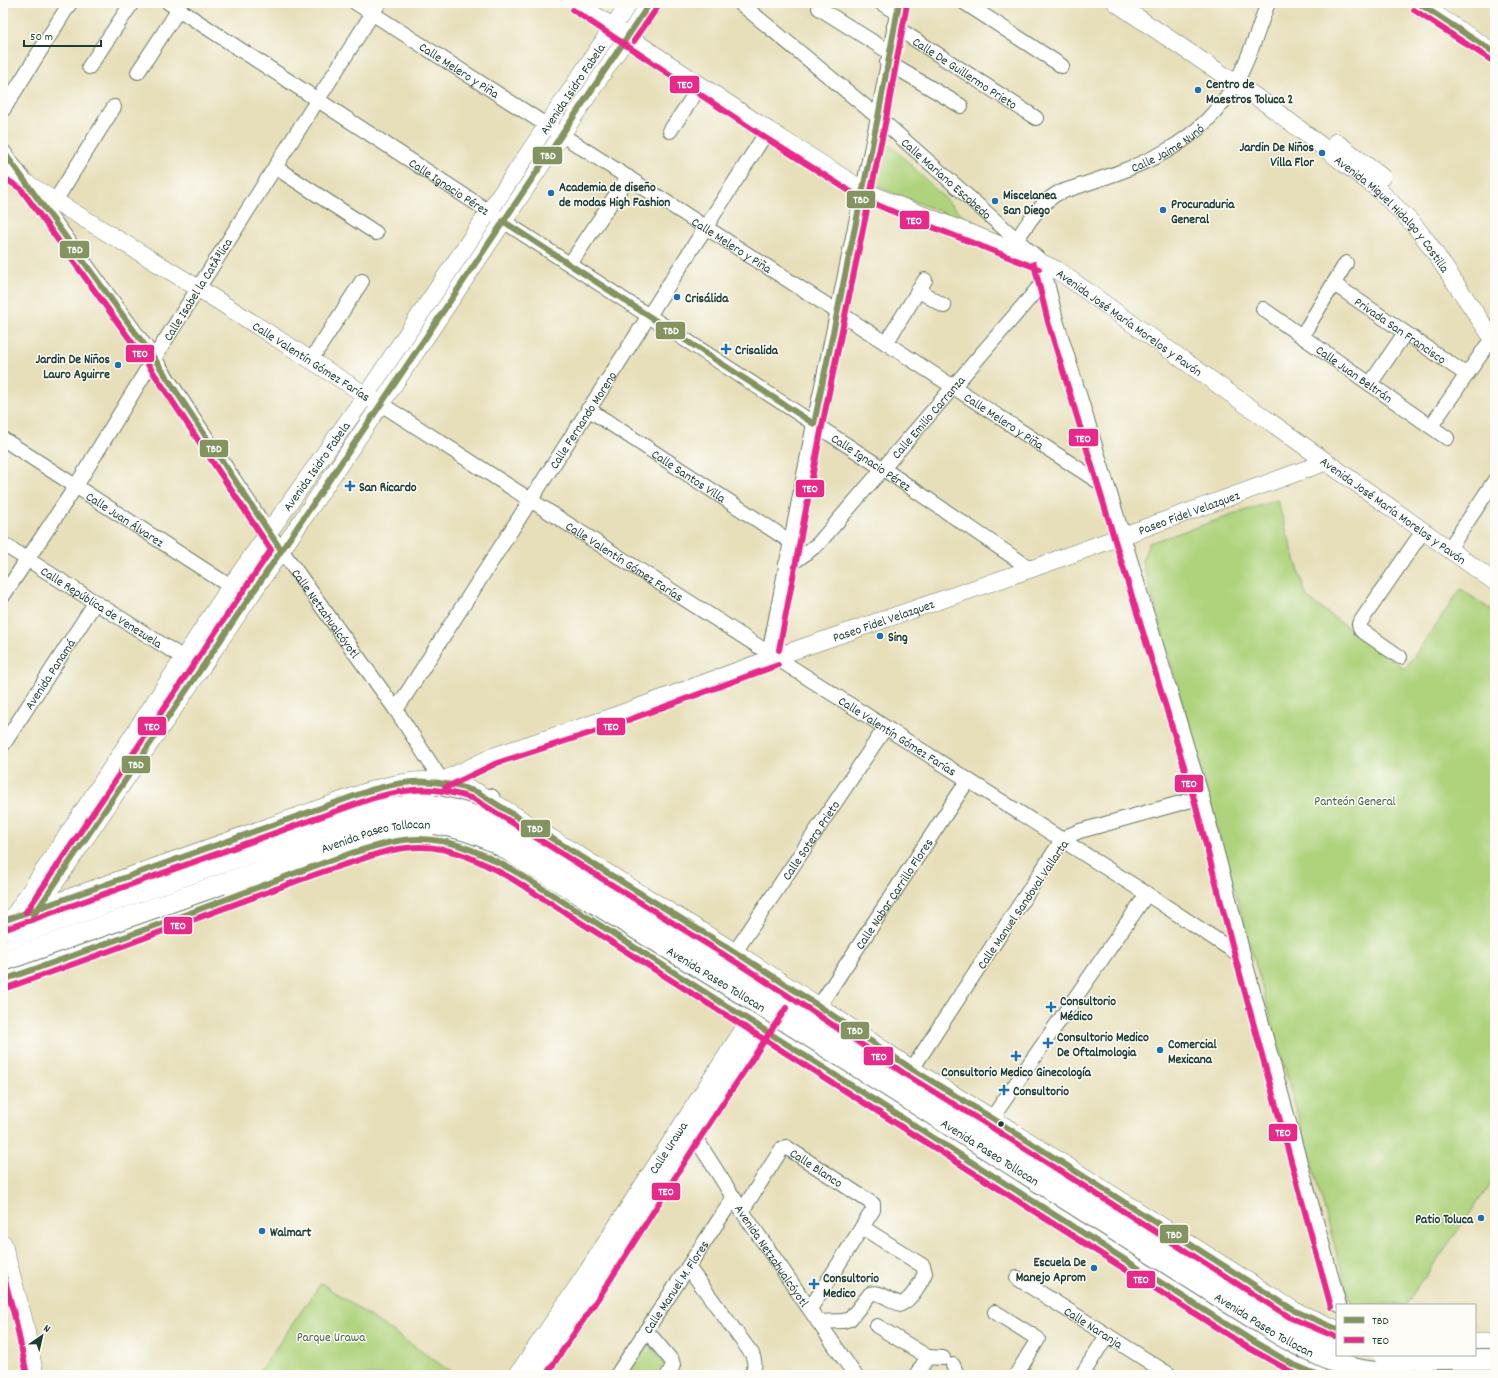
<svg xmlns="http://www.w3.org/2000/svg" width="1498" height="1378" viewBox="0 0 1498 1378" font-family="Dekko,sans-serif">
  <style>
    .green { fill: #afd37d; stroke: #678858 }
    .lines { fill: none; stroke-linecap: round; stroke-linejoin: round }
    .minor-casing { stroke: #657663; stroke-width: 16 }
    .major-casing { stroke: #657663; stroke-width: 18 }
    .highway-casing { stroke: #657663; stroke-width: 22 }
    .minor { stroke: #fff; stroke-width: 14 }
    .major { stroke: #fff; stroke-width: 17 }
    .highway { stroke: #fff; stroke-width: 20 }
    .highway-bridge-casing { stroke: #657663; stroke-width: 22; stroke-linecap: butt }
    .highway-bridge { stroke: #fff; stroke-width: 20 }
    .bus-1-casing { stroke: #fdfcf7; stroke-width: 9 }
    .bus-2-casing { stroke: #fdfcf7; stroke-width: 9 }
    .bus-1 { stroke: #849461; stroke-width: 6 }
    .bus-2 { stroke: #e7298a; stroke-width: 6 }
    .poi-dot { fill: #1f6fb2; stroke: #fdfcf7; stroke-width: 1.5 }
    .bus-dot { fill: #1f3d34; stroke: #fdfcf7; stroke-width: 1.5 }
    .labels { text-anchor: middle; stroke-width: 3; stroke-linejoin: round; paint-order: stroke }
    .street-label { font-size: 13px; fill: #1f3d34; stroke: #fdfcf7 }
    .poi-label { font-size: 13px; font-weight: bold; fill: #1f3d34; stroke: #fdfcf7; text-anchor: start }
    .park-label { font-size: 13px; fill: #436246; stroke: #fdfcf7 }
    .line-badge { stroke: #fdfcf7; stroke-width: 1.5 }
    .badge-label { font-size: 11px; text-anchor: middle; font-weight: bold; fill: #fff }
  </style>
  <rect width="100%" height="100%" fill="#fdfcf7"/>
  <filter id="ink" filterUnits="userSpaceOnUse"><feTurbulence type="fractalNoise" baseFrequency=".025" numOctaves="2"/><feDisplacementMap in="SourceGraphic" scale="8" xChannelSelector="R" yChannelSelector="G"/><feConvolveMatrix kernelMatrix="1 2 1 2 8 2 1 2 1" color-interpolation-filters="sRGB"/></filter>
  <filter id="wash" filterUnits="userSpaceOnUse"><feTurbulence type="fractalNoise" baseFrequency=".012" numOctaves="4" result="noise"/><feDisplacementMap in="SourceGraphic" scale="16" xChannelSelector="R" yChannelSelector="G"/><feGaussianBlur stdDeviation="0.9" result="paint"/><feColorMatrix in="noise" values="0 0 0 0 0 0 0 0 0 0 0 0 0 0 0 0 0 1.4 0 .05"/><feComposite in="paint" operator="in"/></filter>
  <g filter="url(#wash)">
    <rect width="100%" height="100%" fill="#e7dfba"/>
    <path class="green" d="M 880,135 L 971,224 L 871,184 Z
      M 1277,500 L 1307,598 L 1405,669 L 1461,589 L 1495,613 L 1495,1178 L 1405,1305 L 1351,1304 L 1142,561 L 1149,543 Z
      M 321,1283 L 456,1375 L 257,1375 Z
      M 643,1335 L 670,1372 L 668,1375 L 617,1375 Z"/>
  </g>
  <g filter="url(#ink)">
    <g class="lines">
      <g class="minor-casing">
        <g id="minor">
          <path id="s1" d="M 169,3 L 882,468 L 1031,569"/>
          <path id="s2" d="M 356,3 L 886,343 L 1108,488"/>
          <path id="s3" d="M 740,3 L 878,117 L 1042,262 L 1056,320 L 1123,536 L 1202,797 L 1226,887 L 1244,958 L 1339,1305"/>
          <path d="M 881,3 L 897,13"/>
          <path d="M 965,3 L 1062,66"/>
          <path d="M 819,8 L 889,52"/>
          <path id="s4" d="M 894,26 L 1036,118"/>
          <path d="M 887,62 L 961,106"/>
          <path d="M 89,67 L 132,3"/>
          <path d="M 138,72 L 179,9"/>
          <path d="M 3,110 L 70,3"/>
          <path d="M 670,131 L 701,85"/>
          <path id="s5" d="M 3,151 L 154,358 L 269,533 L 396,710 L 442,781"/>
          <path d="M 275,167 L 376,233"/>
          <path d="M 55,201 L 114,107"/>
          <path id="s6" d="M 1017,239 C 1029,222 1039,204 1058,193 C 1129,169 1196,153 1236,82 C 1250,58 1258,29 1268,3"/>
          <path d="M 570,264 L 628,177"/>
          <path id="s7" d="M 1334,284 L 1467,375"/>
          <path d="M 918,290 L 944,306"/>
          <path id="s8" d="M 1263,309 L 1447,438"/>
          <path d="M 1302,336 L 1346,263"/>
          <path d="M 886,343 L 925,280"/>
          <path d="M 311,360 L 362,281"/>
          <path d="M 1370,384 L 1405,333"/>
          <path id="s9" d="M 381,404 L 775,657 L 1147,894 L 1244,958"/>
          <path id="s10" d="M 588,409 L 791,542"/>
          <path d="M 1431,426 L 1495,334"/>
          <path id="s11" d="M 3,439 L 248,598"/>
          <path id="s12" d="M 3,544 L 201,669"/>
          <path d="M 1449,549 L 1495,480"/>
          <path id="s13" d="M 786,564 L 798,559 L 818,544 L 1046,279"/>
          <path d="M 3,596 L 76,486 L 154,358 L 379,3"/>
          <path d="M 769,654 L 814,424 L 878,117 L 899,3"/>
          <path d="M 1400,657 L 1361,630 L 1359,624 L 1423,531"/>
          <path id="s14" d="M 396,710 L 768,130"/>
          <path id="s15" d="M 3,745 L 95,603"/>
          <path id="s16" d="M 735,952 L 885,728"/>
          <path id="s17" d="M 819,1006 L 968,780"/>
          <path d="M 912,1069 L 1062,840 L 1070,835 L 1080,831 L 1202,797"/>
          <path d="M 992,1118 L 1147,894"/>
          <path id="s18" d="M 693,1134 L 742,1211 L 855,1375"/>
          <path id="s19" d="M 742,1211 L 781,1150 L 786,1147 L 873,1204 L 873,1210 L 810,1309"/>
          <path d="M 688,1267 L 752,1354 C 755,1362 756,1367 751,1375"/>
          <path id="s20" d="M 1017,1278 L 1170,1375"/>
          <path d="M 995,1312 L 1038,1339 L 1016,1375"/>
          <path d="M 818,1322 L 843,1321 L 850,1319 L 870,1294 C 880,1290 891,1302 901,1304 C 911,1300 921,1283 925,1273 L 923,1266 L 862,1227"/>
          <path d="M 877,1326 L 928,1357"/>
          <path d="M 646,1330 L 672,1361 L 673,1365 L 668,1375"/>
          <path d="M 953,1365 L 957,1375"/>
          <path id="s21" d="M 617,1375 L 734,1197"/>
          <path d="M 916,1375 L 928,1357 L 943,1358"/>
          <path d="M 1082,1375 L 1107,1335"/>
        </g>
      </g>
      <g class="major-casing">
        <g id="major">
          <path id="s22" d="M 577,3 L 768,130 L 863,190 L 892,203 L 1021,253 L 1057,270 L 1495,582"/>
          <path id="s23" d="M 1116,3 L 1268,105 L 1379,190 L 1415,226 L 1429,244 L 1495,342"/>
          <path d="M 1418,3 L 1495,53"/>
          <path d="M 1336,142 L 1382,177"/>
          <path id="s24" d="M 3,168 L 55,201 L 198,288 L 375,401"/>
          <path id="s25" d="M 442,781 L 494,756 L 609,718 L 775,657 L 1031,569 L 1326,462"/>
          <path d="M 36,911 L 381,404 L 650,3"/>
          <path id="s26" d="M 11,920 L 85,808 L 230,587 L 366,395 L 629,3"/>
          <path d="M 3,921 L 371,790 C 413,778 436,776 477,792 L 735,952 L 819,1006 L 912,1069 L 992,1118 L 1295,1311 L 1337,1329"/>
          <path d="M 3,980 C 91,951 177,917 264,885 C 289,875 315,866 341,857 C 366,849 392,839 420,839 C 455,838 488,856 518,873 L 1251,1340 C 1272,1352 1294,1367 1318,1375"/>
          <path d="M 3,1243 L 24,1320 L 35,1375"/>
          <path d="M 1475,1342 L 1495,1342"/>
          <path id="s27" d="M 517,1375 L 585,1275 L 756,1010"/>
          <path d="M 536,1375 L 598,1284 L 693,1134 L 769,1019"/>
        </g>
      </g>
      <g class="highway-casing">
        <g id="highway">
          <path d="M 413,793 L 437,794 L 490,799"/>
          <path d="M 351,847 L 393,841"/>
          <path d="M 215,865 L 374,811 L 404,806 L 433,805"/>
          <path id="s28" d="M 222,884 L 378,828 L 410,823 L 435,824"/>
        </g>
      </g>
      <use href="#minor" class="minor"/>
      <use href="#major" class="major"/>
      <use href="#highway" class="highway"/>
      <g class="highway-bridge-casing">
        <g id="highway-bridge">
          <path d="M 433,805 C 470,812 492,821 524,839 L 805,1013 L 1165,1243 L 1308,1332 L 1337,1344"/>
          <path id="s29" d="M 435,824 C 457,827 476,833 496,843 L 752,1000 L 1278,1334 C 1299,1346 1320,1357 1342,1365 C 1363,1372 1385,1373 1407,1375"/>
          <path d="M 3,940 L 215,865"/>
          <path d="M 3,961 L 222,884"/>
          <path d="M 1383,1355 L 1422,1359 L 1495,1359"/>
        </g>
      </g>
      <use href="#highway-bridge" class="highway-bridge"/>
      <g class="bus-1-casing">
        <path id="bus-1" d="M 1418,3 L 1495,53
          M 3,151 L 154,358 L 281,550
          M 503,221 L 814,424 L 878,117 L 899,3
          M 33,916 L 381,404 L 650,3
          M 3,921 L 371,790 C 412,779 436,778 477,792 L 735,952 L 819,1006 L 912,1069 L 992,1118 L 1295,1311 L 1337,1329
          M 3,980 C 91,950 177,918 264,885 C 292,874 320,864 349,854 C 372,847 395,839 419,839 C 456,839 487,856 518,873 L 1251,1340 L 1292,1364 L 1318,1375"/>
      </g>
      <g class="bus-2-casing">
        <path id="bus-2" d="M 573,10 L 764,137 L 859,197 L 889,210 L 1039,269
          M 1414,10 L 1491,60
          M 634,41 L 657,8
          M 3,177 L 21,189 L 147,363 L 271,550 L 26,912
          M 1034,264 L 1048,322 L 1194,799 L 1236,960 L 1331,1307
          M 779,650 L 822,426 L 886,119 L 907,4
          M 445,788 L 497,763 L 612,726 L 778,665
          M 6,929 L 373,798 C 413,787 435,786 474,799 L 731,959 L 815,1013 L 908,1076 L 988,1125 L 1291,1318 L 1334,1336
          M 6,988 C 93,958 178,925 265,893 C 294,882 323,871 353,862 C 375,854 397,847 421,847 C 455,847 485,864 514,880 L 1247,1347 L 1297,1375
          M 3,1273 L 16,1322 L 27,1375
          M 546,1375 L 605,1288 L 700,1138 L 786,1008"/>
      </g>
      <use href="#bus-1" class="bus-1"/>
      <use href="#bus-2" class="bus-2"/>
    </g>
  </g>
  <g class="poi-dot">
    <circle cx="1198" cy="90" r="4"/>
    <circle cx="1322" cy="153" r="4"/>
    <circle cx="551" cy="193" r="4"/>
    <circle cx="995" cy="201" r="4"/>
    <circle cx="1163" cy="210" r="4"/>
    <circle cx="677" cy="297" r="4"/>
    <path d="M724 343h4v4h4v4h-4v4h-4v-4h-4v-4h4z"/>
    <circle cx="118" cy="365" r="4"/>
    <path d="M348 480h4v4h4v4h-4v4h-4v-4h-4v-4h4z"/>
    <circle cx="880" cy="636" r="4"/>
    <path d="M1049 1001h4v4h4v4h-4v4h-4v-4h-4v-4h4z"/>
    <path d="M1046 1037h4v4h4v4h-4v4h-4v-4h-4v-4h4z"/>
    <circle cx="1160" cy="1050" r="4"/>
    <path d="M1014 1050h4v4h4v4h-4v4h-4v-4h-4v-4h4z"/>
    <path d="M1002 1084h4v4h4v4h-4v4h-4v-4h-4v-4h4z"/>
    <circle cx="1481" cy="1218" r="4"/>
    <circle cx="262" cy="1231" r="4"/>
    <circle cx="1094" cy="1268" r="4"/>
    <path d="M812 1278h4v4h4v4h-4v4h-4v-4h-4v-4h4z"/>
  </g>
  <circle class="bus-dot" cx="1001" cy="1124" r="3.5"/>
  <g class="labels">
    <g class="street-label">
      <text dy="5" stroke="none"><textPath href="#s2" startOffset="123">Calle Melero y Piña</textPath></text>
      <text dy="5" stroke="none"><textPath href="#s4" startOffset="85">Calle De Guillermo Prieto</textPath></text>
      <text dy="5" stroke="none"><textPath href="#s26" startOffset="1003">Avenida Isidro Fabela</textPath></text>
      <text dy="5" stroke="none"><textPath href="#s6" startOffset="181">Calle Jaime Nunó</textPath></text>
      <text dy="5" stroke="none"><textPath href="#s3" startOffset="271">Calle Mariano Escobedo</textPath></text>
      <text dy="5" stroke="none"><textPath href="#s1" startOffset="335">Calle Ignacio Pérez</textPath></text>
      <text dy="5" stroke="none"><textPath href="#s23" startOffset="349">Avenida Miguel Hidalgo y Costilla</textPath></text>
      <text dy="5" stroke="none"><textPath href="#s2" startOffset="447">Calle Melero y Piña</textPath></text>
      <text transform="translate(197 289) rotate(-58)" y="5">Calle Isabel la CatÃ³lica</text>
      <text dy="5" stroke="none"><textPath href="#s22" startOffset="641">Avenida José María Morelos y Pavón</textPath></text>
      <text dy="5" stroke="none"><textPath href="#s7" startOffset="81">Privada San Francisco</textPath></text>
      <text dy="5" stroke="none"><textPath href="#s24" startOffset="364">Calle Valentín Gómez Farías</textPath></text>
      <text dy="5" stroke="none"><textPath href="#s8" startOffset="112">Calle Juan Beltrán</textPath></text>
      <text dy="5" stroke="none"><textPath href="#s13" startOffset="206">Calle Emilio Carranza</textPath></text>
      <text dy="5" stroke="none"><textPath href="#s14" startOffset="345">Calle Fernando Moreno</textPath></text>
      <text dy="5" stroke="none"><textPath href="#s2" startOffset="771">Calle Melero y Piña</textPath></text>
      <text dy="5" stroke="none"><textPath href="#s1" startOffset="839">Calle Ignacio Pérez</textPath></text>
      <text dy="5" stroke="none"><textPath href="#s26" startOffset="547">Avenida Isidro Fabela</textPath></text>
      <text dy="5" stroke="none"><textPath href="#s10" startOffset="121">Calle Santos Villa</textPath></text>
      <text dy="5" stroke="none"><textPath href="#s22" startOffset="965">Avenida José María Morelos y Pavón</textPath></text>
      <text dy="5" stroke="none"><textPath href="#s25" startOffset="794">Paseo Fidel Velazquez</textPath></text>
      <text dy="5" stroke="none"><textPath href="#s11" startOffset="146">Calle Juan Álvarez</textPath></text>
      <text dy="5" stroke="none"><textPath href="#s9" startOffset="290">Calle Valentín Gómez Farías</textPath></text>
      <text dy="5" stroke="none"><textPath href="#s12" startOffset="117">Calle República de Venezuela</textPath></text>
      <text dy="5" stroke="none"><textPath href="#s5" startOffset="564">Calle Netzahualcóyotl</textPath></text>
      <text dy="5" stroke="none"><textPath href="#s25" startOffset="470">Paseo Fidel Velazquez</textPath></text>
      <text dy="5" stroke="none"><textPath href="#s15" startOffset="85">Avenida Panamá</textPath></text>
      <text dy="5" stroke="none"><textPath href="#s9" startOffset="614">Calle Valentín Gómez Farías</textPath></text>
      <text dy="5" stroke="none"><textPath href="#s28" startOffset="162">Avenida Paseo Tollocan</textPath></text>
      <text dy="5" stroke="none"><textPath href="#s16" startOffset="135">Calle Sotero Prieto</textPath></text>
      <text dy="5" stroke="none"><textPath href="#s17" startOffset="135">Calle Nabor Carrillo Flores</textPath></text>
      <text transform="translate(1022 904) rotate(-56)" y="5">Calle Manuel Sandoval Vallarta</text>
      <text dy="5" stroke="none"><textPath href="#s29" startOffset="323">Avenida Paseo Tollocan</textPath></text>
      <text dy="5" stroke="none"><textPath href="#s27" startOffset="273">Calle Urawa</textPath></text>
      <text dy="5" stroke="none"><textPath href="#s29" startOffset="647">Avenida Paseo Tollocan</textPath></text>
      <text dy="5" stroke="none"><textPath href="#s19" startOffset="115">Calle Blanco</textPath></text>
      <text dy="5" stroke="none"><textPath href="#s18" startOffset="145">Avenida Netzahualcóyotl</textPath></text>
      <text dy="5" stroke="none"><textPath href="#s21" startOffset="106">Calle Manuel M. Flores</textPath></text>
      <text dy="5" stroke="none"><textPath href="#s29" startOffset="971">Avenida Paseo Tollocan</textPath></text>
      <text dy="5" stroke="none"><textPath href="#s20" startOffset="91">Calle Naranja</textPath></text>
    </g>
    <g class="poi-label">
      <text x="1206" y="88">Centro de<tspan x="1206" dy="15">Maestros Toluca 2</tspan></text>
      <text x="1314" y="151" text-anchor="end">Jardin De Niños<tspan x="1314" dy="15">Villa Flor</tspan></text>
      <text x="559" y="191">Academia de diseño<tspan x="559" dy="15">de modas High Fashion</tspan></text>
      <text x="1003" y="199">Miscelanea<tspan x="1003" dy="15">San Diego</tspan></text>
      <text x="1171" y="208">Procuraduria<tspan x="1171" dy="15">General</tspan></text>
      <text x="685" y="302">Crisálida</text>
      <text x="735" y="354">Crisalida</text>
      <text x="110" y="363" text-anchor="end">Jardin De Niños<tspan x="110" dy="15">Lauro Aguirre</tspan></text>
      <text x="359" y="491">San Ricardo</text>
      <text x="888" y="641">Sing</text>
      <text x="1060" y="1005">Consultorio<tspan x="1060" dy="15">Médico</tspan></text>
      <text x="1057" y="1041">Consultorio Medico<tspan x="1057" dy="15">De Oftalmologia</tspan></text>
      <text x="1168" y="1048">Comercial<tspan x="1168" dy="15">Mexicana</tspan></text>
      <text x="1016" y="1076" text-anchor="middle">Consultorio Medico Ginecología</text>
      <text x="1013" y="1095">Consultorio</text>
      <text x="1473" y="1223" text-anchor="end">Patio Toluca</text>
      <text x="270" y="1236">Walmart</text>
      <text x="1086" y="1266" text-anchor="end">Escuela De<tspan x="1086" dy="15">Manejo Aprom</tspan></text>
      <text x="823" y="1282">Consultorio<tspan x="823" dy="15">Medico</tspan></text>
    </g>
    <g class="park-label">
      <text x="1355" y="805">Panteón General</text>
      <text x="331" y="1341">Parque Urawa</text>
    </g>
  </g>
  <g class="line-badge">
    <rect x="669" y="75" width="31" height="19" rx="4" fill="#e7298a"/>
    <rect x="532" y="146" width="31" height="19" rx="4" fill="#849461"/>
    <rect x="846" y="190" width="30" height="19" rx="4" fill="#849461"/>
    <rect x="899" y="210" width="31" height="20" rx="4" fill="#e7298a"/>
    <rect x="59" y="240" width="31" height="19" rx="4" fill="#849461"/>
    <rect x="655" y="321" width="31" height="19" rx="4" fill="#849461"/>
    <rect x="125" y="344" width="30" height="19" rx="4" fill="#e7298a"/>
    <rect x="1068" y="428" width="31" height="19" rx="4" fill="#e7298a"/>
    <rect x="199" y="439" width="30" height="19" rx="4" fill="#849461"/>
    <rect x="795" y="479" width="30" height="19" rx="4" fill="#e7298a"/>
    <rect x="137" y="716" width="30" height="20" rx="4" fill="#e7298a"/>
    <rect x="596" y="717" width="30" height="19" rx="4" fill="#e7298a"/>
    <rect x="121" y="755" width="30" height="19" rx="4" fill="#849461"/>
    <rect x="1174" y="774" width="30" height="19" rx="4" fill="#e7298a"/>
    <rect x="520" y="819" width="31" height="19" rx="4" fill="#849461"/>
    <rect x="163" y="916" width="30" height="19" rx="4" fill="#e7298a"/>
    <rect x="840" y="1021" width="30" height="19" rx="4" fill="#849461"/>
    <rect x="863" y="1046" width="31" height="20" rx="4" fill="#e7298a"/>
    <rect x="1268" y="1123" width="30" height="19" rx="4" fill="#e7298a"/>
    <rect x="651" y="1182" width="30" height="19" rx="4" fill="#e7298a"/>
    <rect x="1159" y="1224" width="30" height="20" rx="4" fill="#849461"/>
    <rect x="1126" y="1270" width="30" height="19" rx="4" fill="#e7298a"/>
  </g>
  <g class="badge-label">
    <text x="685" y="88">TEO</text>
    <text x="548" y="159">TBD</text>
    <text x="861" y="203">TBD</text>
    <text x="914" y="224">TEO</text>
    <text x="75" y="253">TBD</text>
    <text x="671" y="334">TBD</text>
    <text x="140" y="357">TEO</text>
    <text x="1083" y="442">TEO</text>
    <text x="214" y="452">TBD</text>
    <text x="810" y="492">TEO</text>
    <text x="152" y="730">TEO</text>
    <text x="611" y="730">TEO</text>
    <text x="136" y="768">TBD</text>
    <text x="1189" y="787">TEO</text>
    <text x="535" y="832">TBD</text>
    <text x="178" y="929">TEO</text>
    <text x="855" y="1034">TBD</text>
    <text x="879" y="1060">TEO</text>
    <text x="1283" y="1136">TEO</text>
    <text x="666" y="1195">TEO</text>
    <text x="1174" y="1238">TBD</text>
    <text x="1141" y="1283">TEO</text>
  </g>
  <rect width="1498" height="1378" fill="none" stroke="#fdfcf7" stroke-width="16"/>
  <rect x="1336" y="1304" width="140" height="52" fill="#fdfcf7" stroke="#a4b0a9"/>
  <rect x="1344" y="1317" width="20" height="6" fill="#849461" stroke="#a4b0a9"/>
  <text x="1372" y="1324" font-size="12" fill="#1f3d34">TBD</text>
  <rect x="1344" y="1337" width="20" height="6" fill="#e7298a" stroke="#a4b0a9"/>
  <text x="1372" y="1344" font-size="12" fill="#1f3d34">TEO</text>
  <g transform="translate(42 1336) rotate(34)" stroke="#fdfcf7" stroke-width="3" paint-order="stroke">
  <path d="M0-3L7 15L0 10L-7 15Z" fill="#1f3d34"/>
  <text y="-6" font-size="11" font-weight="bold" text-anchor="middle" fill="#1f3d34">N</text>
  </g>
  <path d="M24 40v6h77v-6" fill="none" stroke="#1f3d34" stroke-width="2"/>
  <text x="30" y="40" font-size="12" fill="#1f3d34" stroke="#fdfcf7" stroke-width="3" paint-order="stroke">50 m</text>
</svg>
